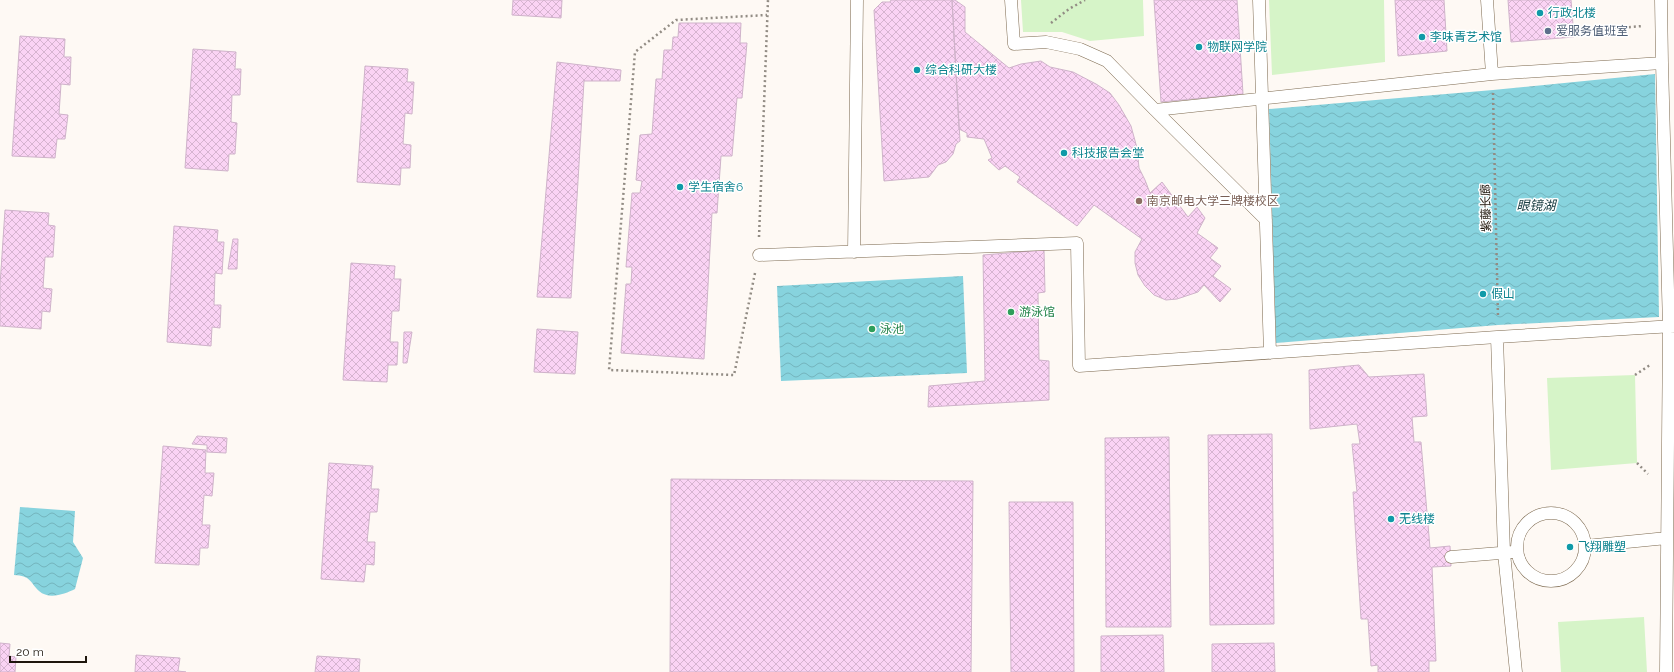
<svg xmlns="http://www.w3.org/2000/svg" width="1674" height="672" viewBox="0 0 1674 672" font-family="Raleway,'Noto Sans SC',sans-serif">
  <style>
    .green { fill: #d6f4c8 }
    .water { fill: url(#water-waves) }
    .building { fill: url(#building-cross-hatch); stroke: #cfb3ca }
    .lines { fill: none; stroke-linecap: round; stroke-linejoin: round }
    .lane-casing { stroke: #7d6a50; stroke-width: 13 }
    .path { stroke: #928c84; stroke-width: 2.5; stroke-dasharray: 2 3; stroke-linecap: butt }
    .lane { stroke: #fff; stroke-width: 12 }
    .culture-dot { fill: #0f9aa8; stroke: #fff; stroke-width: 1.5 }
    .service-dot { fill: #5c6f8a; stroke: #fff; stroke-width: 1.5 }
    .education-dot { fill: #8d6e63; stroke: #fff; stroke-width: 1.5 }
    .leisure-dot { fill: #2e9e5b; stroke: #fff; stroke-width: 1.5 }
    .labels { text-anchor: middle; stroke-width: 3; stroke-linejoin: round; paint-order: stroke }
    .culture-label { font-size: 12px; fill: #0d838f; stroke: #fff; text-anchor: start }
    .service-label { font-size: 12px; fill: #4e5e75; stroke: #fff; text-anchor: start }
    .education-label { font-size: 12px; fill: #785e54; stroke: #fff; text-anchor: start }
    .street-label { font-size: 12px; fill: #1e160c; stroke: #fff }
    .leisure-label { font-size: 12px; fill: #27864d; stroke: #fff; text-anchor: start }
    .water-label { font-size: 13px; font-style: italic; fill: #1d4146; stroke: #fff }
  </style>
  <defs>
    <pattern id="water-waves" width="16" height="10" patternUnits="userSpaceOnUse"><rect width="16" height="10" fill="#87d3de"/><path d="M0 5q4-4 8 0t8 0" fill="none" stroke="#74b4bd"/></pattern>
    <pattern id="building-cross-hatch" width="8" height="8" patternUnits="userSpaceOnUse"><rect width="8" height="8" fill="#fad3f4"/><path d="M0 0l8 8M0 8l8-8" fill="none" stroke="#d6b4d0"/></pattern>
  </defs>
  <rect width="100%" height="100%" fill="#fef9f4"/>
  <path class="green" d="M 1021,0 L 1143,0 L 1144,36 L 1090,41 L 1062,32 L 1023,32 Z
    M 1269,0 L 1384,0 L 1385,62 L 1272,75 Z
    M 1635,375 L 1637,463 L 1551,470 L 1547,378 Z
    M 1644,617 L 1647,672 L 1561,672 L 1558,622 Z"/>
  <path class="water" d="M 1655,74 L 1659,317 L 1498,325 L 1276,343 L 1269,109 L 1493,90 Z
    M 963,276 L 967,373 L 781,381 L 777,286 Z
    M 20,507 L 75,511 L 73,542 L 83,558 L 75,589 C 65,594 49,600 39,591 C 29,581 31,576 14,575 Z"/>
  <path class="building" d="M 513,0 L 562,0 L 561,18 L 512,15 Z
    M 891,0 L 952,0 L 960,141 L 956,144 L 953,154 L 946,162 L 938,165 L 929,177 L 884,181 L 874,10 L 882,2 L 890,2 Z
    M 952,0 L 955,0 L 965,7 L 965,32 L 1009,68 L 1021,64 L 1041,61 L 1050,67 L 1073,72 L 1096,84 L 1110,93 L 1119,105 L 1131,126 L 1137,148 L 1139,168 L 1145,180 L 1150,193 L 1162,182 L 1188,217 L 1197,207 L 1205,218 L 1197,233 L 1218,248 L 1210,258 L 1221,266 L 1213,276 L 1231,289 L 1220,302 L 1204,285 L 1198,292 L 1177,299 L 1166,300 L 1154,295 L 1145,286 L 1138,275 L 1135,263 L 1135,252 L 1142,239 L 1094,205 L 1077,226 L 1017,182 L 1020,177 L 1005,166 L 999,170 L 988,160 L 992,158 L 984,139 L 967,137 L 967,133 L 959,129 Z
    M 1154,0 L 1237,0 L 1243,94 L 1161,102 Z
    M 1395,0 L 1444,0 L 1447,51 L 1398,56 Z
    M 1508,0 L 1571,0 L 1574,37 L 1511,42 Z
    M 679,23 L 741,23 L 740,43 L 747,43 L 742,98 L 737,98 L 732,156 L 721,156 L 717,213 L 712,213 L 704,359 L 621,353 L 626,284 L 631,284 L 632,267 L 626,267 L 632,193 L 640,193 L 642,181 L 636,180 L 640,135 L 652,134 L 656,79 L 662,79 L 664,50 L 672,50 L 673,37 L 678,37 Z
    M 20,36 L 65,39 L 64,57 L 71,57 L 70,85 L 61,84 L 59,114 L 68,115 L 65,139 L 57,139 L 55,158 L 12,156 Z
    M 193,49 L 236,52 L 235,69 L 241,69 L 240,95 L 232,95 L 231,122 L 237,123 L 235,154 L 229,154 L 228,171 L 185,168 Z
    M 557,62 L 621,70 L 620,81 L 584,81 L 571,298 L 537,297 Z
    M 365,66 L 408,69 L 407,82 L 414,82 L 412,114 L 405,113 L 403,144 L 411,145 L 410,168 L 401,168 L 400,185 L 357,182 Z
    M 5,210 L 49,213 L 48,225 L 55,226 L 53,257 L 45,257 L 43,288 L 52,289 L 50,312 L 42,311 L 41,329 L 0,326 L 0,285 Z
    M 174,226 L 218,230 L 217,242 L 224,242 L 222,274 L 215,273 L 214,305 L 221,305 L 220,328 L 212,327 L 211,346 L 167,342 Z
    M 233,239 L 238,239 L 237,269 L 228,269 Z
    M 1044,250 L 1045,292 L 1038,293 L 1039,360 L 1049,361 L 1049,400 L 928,407 L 929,386 L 985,381 L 983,255 Z
    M 351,263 L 395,266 L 394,279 L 401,279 L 399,311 L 392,311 L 390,342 L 398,342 L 397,365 L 388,365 L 387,382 L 343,380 Z
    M 537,329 L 578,332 L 575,374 L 534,372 Z
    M 404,332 L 412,332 L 407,363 L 403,363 Z
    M 1359,365 L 1369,377 L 1424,374 L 1427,416 L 1412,417 L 1414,442 L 1421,442 L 1430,548 L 1450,546 L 1451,566 L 1432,567 L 1436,661 L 1429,661 L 1429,672 L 1378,672 L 1378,665 L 1371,666 L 1368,619 L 1361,619 L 1353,492 L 1357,492 L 1352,444 L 1360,444 L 1357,424 L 1310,429 L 1309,370 Z
    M 1272,434 L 1274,624 L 1210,625 L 1208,435 Z
    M 197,436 L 227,438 L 226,453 L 207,452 L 207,445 L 192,444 Z
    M 1169,437 L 1171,627 L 1106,627 L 1105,438 Z
    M 163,446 L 206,450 L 205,473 L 214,473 L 212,496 L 204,495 L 202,525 L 210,525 L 208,548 L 200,548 L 199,565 L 155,563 Z
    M 329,463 L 373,466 L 371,489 L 379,489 L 377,512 L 370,512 L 367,542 L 375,542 L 374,565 L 366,564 L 364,582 L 321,579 Z
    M 671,479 L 973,481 L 971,672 L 670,672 Z
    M 1009,502 L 1073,502 L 1074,672 L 1011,672 Z
    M 1163,635 L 1164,672 L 1101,672 L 1101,636 Z
    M 0,643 L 10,644 L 9,656 L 16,657 L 15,672 L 0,672 Z
    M 1274,643 L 1275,672 L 1212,672 L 1212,644 Z
    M 136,655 L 180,658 L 178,671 L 186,672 L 135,672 Z
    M 317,656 L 360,659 L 359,672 L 315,672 Z"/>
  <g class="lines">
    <g class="lane-casing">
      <path id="lane" d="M 1011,0 L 1014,44 L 1046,42 L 1080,49 L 1107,61 L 1155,110 L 1492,74 L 1662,63 L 1661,0
        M 1259,0 L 1270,353
        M 1487,0 L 1492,74
        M 1662,63 L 1669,327 L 1666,672
        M 1155,110 L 1266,220
        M 854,252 L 857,0
        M 759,255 L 1077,243 L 1079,366 L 1497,337 L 1674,326
        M 1497,337 L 1504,553 L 1516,672
        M1517 547a34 34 0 1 1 68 0a34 34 0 1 1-68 0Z
        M 1586,546 L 1667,538
        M 1451,557 L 1512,552"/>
    </g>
    <path class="path" d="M 1051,23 L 1069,9 L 1085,0
      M 1584,31 L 1643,26
      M 1493,93 L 1498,318
      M 759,237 L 768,0
      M 755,273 L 734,375 L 609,370 L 635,52 L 676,20 L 767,15
      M 1635,375 L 1650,365
      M 1637,463 L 1648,474"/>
    <use href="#lane" class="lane"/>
  </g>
  <g class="culture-dot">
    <circle cx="1540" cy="13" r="4"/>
    <circle cx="1422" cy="37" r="4"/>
    <circle cx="1199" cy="47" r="4"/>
    <circle cx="917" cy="70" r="4"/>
    <circle cx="1064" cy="153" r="4"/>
    <circle cx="680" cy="187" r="4"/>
    <circle cx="1483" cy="294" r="4"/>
    <circle cx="1391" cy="519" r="4"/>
    <circle cx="1570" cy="547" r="4"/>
  </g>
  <circle class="service-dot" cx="1548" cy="31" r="4"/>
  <circle class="education-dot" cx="1139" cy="201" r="4"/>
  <g class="leisure-dot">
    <circle cx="1011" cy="312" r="4"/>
    <circle cx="872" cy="329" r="4"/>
  </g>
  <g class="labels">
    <g class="culture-label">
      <text x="1548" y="17">行政北楼</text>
      <text x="1430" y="41">李味青艺术馆</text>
      <text x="1207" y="51">物联网学院</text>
      <text x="925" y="74">综合科研大楼</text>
      <text x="1072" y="157">科技报告会堂</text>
      <text x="688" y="191">学生宿舍6</text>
      <text x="1491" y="298">假山</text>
      <text x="1399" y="523">无线楼</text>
      <text x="1578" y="551">飞翔雕塑</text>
    </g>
    <g class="service-label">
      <text x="1556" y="35">爱服务值班室</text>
    </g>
    <g class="education-label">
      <text x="1147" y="205">南京邮电大学三牌楼校区</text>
    </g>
    <g class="street-label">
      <text transform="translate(1486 208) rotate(-91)" y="4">紫藤长廊</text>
    </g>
    <g class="leisure-label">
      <text x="1019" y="316">游泳馆</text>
      <text x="880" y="333">泳池</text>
    </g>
    <g class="water-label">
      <text x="1536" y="210">眼镜湖</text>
    </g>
  </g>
  <path d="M10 656v6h76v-6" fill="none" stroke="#1e160c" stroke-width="2"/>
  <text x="16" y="656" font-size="12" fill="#1e160c" stroke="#ffffff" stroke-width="3" paint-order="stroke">20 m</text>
</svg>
